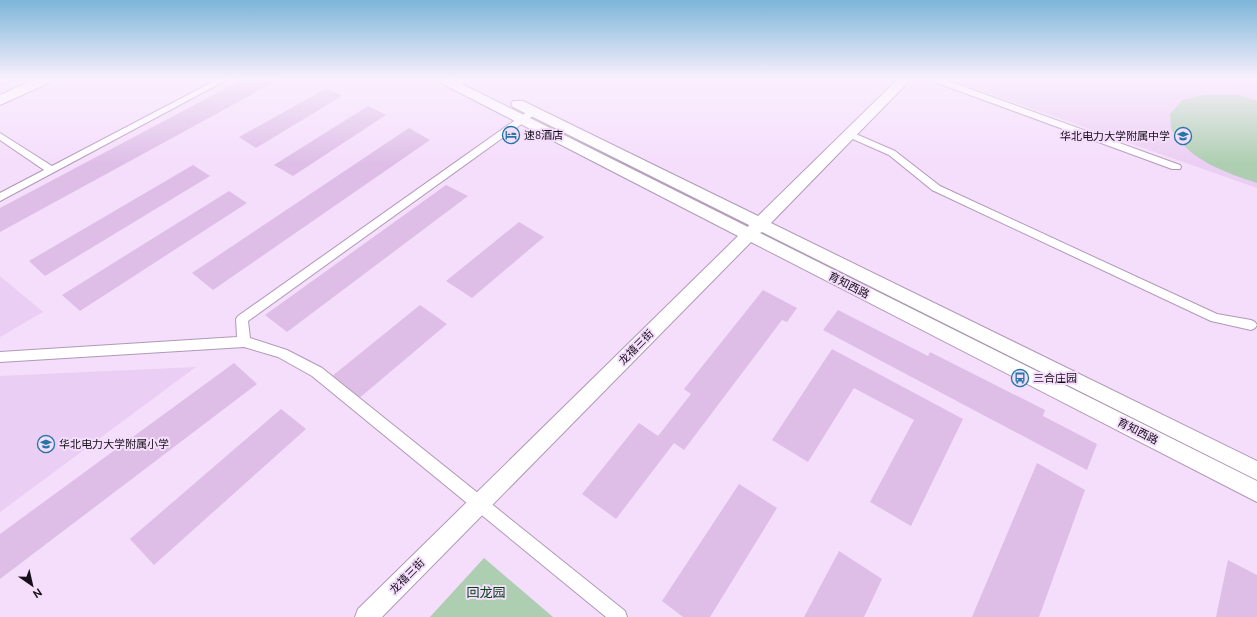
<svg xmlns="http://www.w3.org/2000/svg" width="1257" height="617" viewBox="0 0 1257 617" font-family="Ubuntu,'Noto Sans SC',sans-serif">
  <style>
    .built { fill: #ebcef3 }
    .green { fill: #adceb0 }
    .building { fill: #debee7 }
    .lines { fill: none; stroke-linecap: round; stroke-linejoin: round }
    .street-casing { stroke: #af99b6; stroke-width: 2 }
    .secondary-casing { stroke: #af99b6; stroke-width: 2 }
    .primary-casing { stroke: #af99b6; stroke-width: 2 }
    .street { fill: #fff; fill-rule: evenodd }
    .secondary { fill: #fff; fill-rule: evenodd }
    .primary { fill: #fff; fill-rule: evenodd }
    .labels { text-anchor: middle; stroke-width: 4; stroke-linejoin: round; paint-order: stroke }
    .poi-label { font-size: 11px; fill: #160f19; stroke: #f5ddfc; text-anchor: start }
    .street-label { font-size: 11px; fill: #160f19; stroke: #f5ddfc }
    .near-park-label { font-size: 13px; fill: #044417; stroke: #f5ddfc }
  </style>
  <rect width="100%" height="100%" fill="#f5ddfc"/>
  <path class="built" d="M 945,78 L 1237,78 L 1257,84 L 1257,188 Z
    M 0,276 L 43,312 L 0,337 Z
    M 196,367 L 0,512 L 0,376 Z"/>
  <path class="green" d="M 1204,95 L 1239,95 L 1257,101 L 1257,183 C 1227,173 1191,161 1173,132 C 1170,128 1171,119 1170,114 L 1182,100 Z
    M 484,558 L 553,617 L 430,617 Z"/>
  <path class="building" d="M 245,78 L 282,78 L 0,232 L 0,208 Z
    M 327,88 L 342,96 L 256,148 L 239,137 Z
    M 368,106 L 386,115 L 293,176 L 274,165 Z
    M 409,128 L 430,140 L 213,290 L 192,273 Z
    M 193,165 L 210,176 L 45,276 L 29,261 Z
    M 446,185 L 468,196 L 287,332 L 265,315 Z
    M 229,191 L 247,203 L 80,311 L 62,295 Z
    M 519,222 L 544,237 L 472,298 L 446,281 Z
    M 763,290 L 797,308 L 787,322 L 782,320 L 684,450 L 674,443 L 616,519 L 582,494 L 639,423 L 658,436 L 691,394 L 684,389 Z
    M 420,305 L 447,324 L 357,400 L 331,377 Z
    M 838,310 L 928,356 L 930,352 L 1045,410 L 1043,416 L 1097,444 L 1087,470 L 823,330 Z
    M 832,349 L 963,419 L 911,526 L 870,502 L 914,420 L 854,388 L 808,462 L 772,440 Z
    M 234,363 L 257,384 L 0,579 L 0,534 Z
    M 281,409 L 306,429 L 154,565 L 130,539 Z
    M 1037,463 L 1085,490 L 1039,617 L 972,617 Z
    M 739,484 L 777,508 L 710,617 L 683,617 L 662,601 Z
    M 839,551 L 882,579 L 864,617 L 804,617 Z
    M 1228,560 L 1257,575 L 1257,617 L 1216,617 Z"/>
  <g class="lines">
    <g class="street-casing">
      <path id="street" d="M 220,78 L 230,78 L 0,201 L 0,193 L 44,170 L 0,140 L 0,133 L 52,166 Z
        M 460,78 L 469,78 L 458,87 L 452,87 L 451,85 Z
        M 928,78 L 940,78 L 1180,165 L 1181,167 L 1180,169 L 1172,169 L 929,80 Z
        M 534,108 L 537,109 L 539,111 L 537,113 L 248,321 L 250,338 L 287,350 L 322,368 L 625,611 L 627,617 L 606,617 L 312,376 L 278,357 L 244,347 L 0,362 L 0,352 L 237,337 L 236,319 L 238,316 L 531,109 Z
        M 849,131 L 895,151 L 940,186 L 1217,314 L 1251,320 L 1255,322 L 1257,325 L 1255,328 L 1251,330 L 1211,321 L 932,190 L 889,155 L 846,136 L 844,134 Z"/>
    </g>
    <g class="secondary-casing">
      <path id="secondary" d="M 435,78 L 450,78 L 748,227 L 749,225 L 513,107 L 511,104 L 513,101 L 523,101 L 758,216 L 899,78 L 912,78 L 771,223 L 1257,461 L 1257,480 L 762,232 L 760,233 L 1257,481 L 1257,502 L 751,242 L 382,617 L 355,617 L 358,609 L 738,236 L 437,81 Z"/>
    </g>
    <g class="primary-casing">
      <path id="primary" d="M 0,78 L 11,78 L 9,81 L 0,84 Z
        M 37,78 L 55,78 L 53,81 L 0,105 L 0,95 Z"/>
    </g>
    <use href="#street" class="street"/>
    <use href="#secondary" class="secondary"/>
    <use href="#primary" class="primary"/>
  </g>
  <linearGradient id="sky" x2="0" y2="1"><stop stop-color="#7cb6d9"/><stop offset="0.48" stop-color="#faf0fe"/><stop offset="1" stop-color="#faf0fe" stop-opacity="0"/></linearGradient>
  <rect width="1257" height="164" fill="url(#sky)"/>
  <defs>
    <g id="hotel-ring" transform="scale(0.9)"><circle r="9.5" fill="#f5ddfc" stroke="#2376a7" stroke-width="1.5"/><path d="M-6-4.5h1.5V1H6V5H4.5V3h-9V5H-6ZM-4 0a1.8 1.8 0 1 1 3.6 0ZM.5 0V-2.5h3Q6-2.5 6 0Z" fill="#2376a7"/></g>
    <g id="school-ring" transform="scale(0.9)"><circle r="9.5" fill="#f5ddfc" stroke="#2376a7" stroke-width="1.5"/><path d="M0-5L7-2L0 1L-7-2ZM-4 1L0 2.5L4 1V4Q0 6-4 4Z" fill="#2376a7"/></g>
    <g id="bus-ring" transform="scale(0.9)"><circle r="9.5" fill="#f5ddfc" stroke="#2376a7" stroke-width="1.5"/><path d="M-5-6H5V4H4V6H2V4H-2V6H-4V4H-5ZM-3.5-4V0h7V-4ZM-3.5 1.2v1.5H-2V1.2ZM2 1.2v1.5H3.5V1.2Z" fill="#2376a7"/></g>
  </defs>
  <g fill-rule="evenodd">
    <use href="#hotel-ring" x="511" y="135"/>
    <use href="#school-ring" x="1183" y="136"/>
    <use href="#bus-ring" x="1020" y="378"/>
    <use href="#school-ring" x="46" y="444"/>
  </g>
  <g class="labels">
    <g class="poi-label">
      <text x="524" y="139">速8酒店</text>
      <text x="1170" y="140" text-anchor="end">华北电力大学附属中学</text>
      <text x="1033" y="382">三合庄园</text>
      <text x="59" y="448">华北电力大学附属小学</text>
    </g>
    <g class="street-label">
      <text transform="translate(849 285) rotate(27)" y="4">育知西路</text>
      <text transform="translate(636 347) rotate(-45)" y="4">龙禧三街</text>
      <text transform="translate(1138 431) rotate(27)" y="4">育知西路</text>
      <text transform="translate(407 576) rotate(-45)" y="4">龙禧三街</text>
    </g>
    <g class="near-park-label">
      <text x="486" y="597">回龙园</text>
    </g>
  </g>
  <g transform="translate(32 585) rotate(146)" stroke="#f5ddfc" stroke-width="3" paint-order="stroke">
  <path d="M0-3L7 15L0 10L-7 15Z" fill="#160f19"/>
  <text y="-6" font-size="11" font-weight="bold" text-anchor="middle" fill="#160f19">N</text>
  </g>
</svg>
